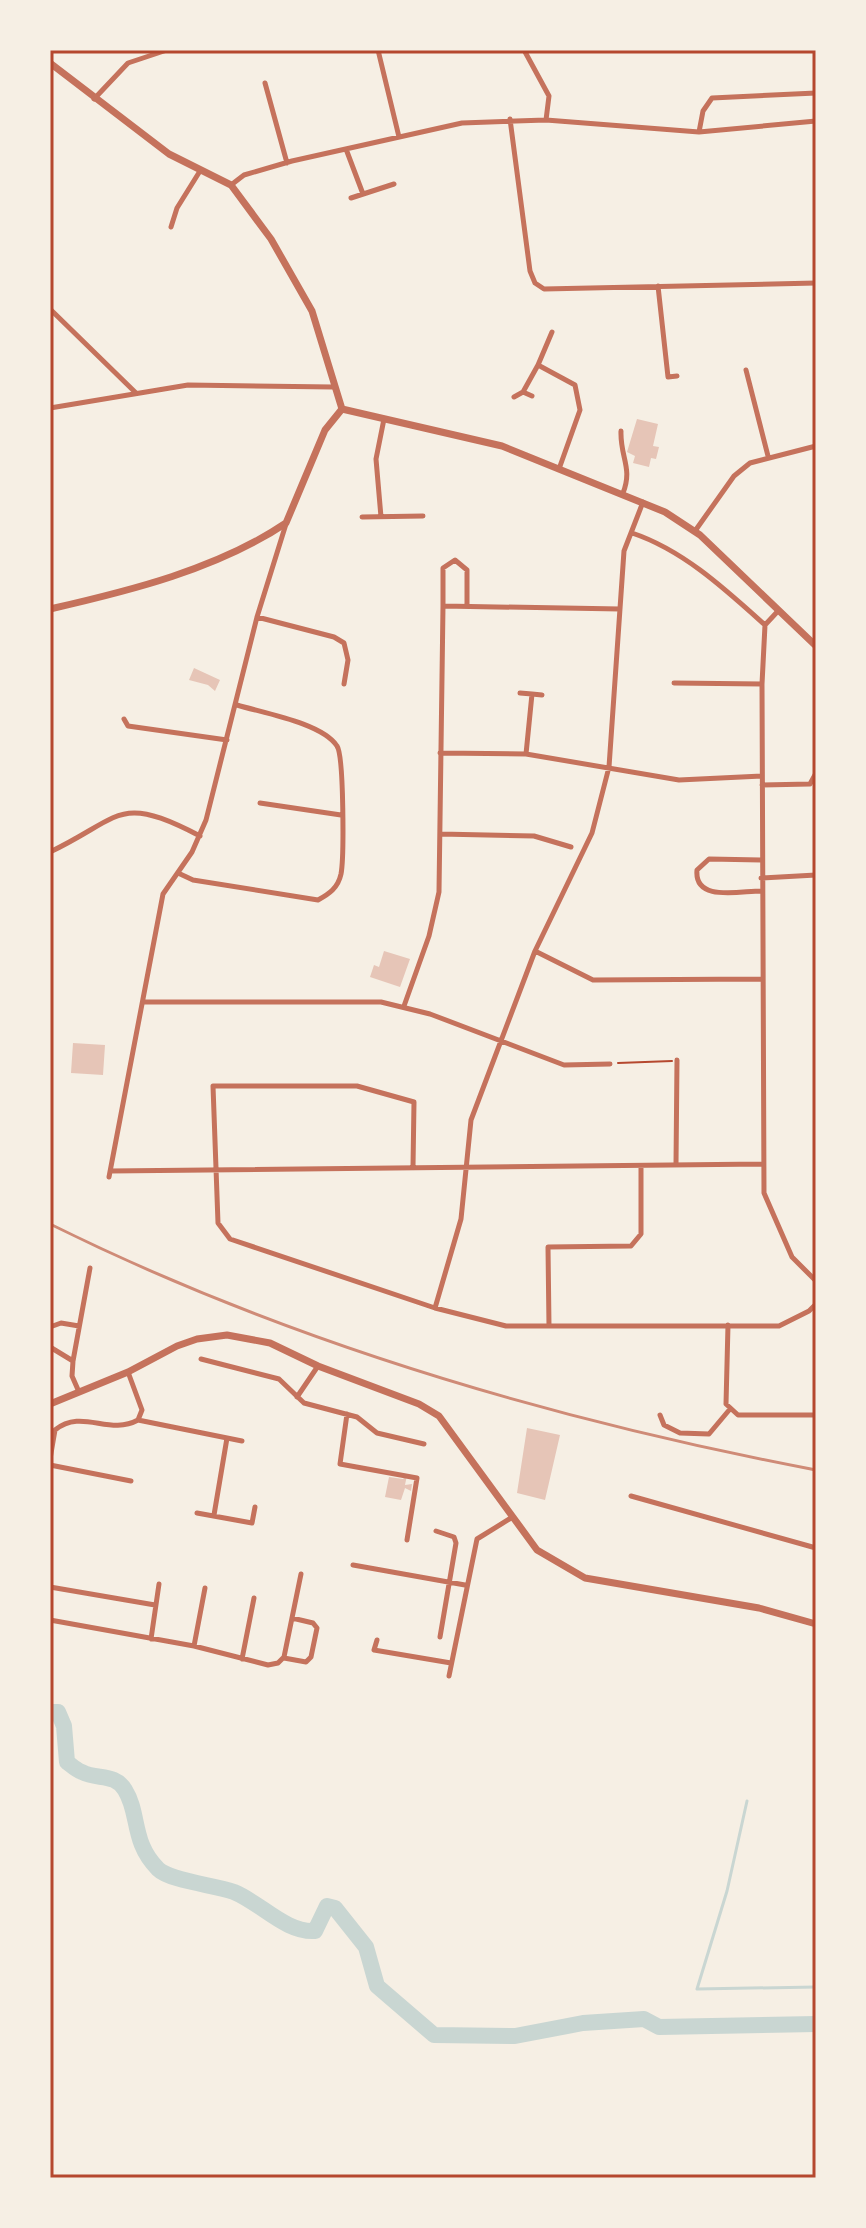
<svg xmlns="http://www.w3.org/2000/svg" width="866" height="2228" viewBox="0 0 866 2228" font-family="'Alegreya Sans',sans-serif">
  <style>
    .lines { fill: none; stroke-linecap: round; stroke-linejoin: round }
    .stream { stroke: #c9d6d2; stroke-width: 3 }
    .river { stroke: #c9d6d2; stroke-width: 16 }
    .building { fill: #e6c5b7 }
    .path { stroke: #b5482f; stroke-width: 2 }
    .minor { stroke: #c5725c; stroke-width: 5 }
    .tertiary { stroke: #c5725c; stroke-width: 7 }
    .rail { stroke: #cf8b77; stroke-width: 3 }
    .neatline { fill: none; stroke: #b5482f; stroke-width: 3 }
  </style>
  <rect width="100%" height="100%" fill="#f6efe4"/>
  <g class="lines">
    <path class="stream" d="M 747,1801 L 727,1891 L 697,1989 L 816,1987"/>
    <path class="river" d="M 50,1712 L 58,1712 L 64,1726 L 67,1762 C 71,1765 76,1770 82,1772 C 97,1780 115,1773 125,1790 C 140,1814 131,1842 158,1869 C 170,1881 215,1885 234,1892 C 261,1903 286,1933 315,1931 L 327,1906 L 335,1908 L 366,1947 L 377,1986 L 434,2035 L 515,2036 L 583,2023 L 644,2019 L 659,2027 L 816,2024"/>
  </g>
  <path class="building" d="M 637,419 L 658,424 L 653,446 L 659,447 L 656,459 L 651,458 L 649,467 L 633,463 L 635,456 L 627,452 Z
    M 194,668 L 220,680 L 215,691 L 208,685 L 189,680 Z
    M 384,951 L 410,959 L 400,987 L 370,977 L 374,965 L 379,967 Z
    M 73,1043 L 105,1045 L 103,1075 L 71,1073 Z
    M 527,1428 L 560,1435 L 545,1500 L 517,1493 Z
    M 407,1475 L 405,1485 L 412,1484 L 411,1491 L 405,1488 L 401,1500 L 385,1497 L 389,1477 L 403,1479 Z"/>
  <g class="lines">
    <path class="path" d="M 618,1063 L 672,1061"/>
    <path class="minor" d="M 378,50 L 399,137
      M 524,50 L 549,96 L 546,120
      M 265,83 L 287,163
      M 94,99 L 128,63 L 167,50
      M 510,119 L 530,271 L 535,283 L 544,289 L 816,283
      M 699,132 L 703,111 L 712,98 L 816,93
      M 346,149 L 363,194
      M 231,185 L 244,175 L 292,161 L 462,123 L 546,120 L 699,132 L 816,121
      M 351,198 L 394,184
      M 171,227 L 177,208 L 200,171
      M 658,286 L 668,377 L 677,376
      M 50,309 L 136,393
      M 552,332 L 538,365 L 575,385 L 580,410 L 559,469
      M 746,370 L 768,456
      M 532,396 L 523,392 L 538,365
      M 514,397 L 523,392
      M 50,408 L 188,385 L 333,387
      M 621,431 C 620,457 633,468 623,493
      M 362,517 L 423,516
      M 381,517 L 376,459 L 384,419
      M 695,531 L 734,476 L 750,463 L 816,446
      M 632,533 C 683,550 725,589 765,625
      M 443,606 L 443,568 L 455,560 L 467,570 L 467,606
      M 778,611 L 765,625 L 762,684 L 764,1193 L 792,1257 L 816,1281
      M 257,617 L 334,637 L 344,643 L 348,660 L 344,684
      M 674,683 L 762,684
      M 520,693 L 532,694
      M 124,719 L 128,726 L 227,740
      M 440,753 L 526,754 L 679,780 L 762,776
      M 526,754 L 532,694 L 542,695
      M 762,785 L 810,784 L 816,773
      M 260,803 L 341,815
      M 440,834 L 534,836 L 571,847
      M 50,852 C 123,817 117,793 200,836
      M 178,873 L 193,880 L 318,900 C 329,894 338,888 341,874 C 344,858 344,756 337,746 C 322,723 263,713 237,705
      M 761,878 L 816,875
      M 761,891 C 739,891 694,902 697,870 L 709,859 L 761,860
      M 535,951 L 593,980 L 761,979
      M 143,1002 L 381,1002 L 430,1014 L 564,1065 L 610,1064
      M 404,1006 L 429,936 L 439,892 L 443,606 L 620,609
      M 676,1164 L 677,1060
      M 413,1167 L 414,1102 L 357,1086 L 213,1086 L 218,1223 L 230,1239 L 435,1308 L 506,1326 L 779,1326 L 809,1311 L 816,1304
      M 110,1171 L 763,1164
      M 109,1177 L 163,894 L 192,852 L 206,820 L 257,617 L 286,524
      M 435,1308 L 461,1219 L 471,1120 L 535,951 L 592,833 L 609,767 L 624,551 L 643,502
      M 728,1325 L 726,1404 L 738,1415 L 816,1415
      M 549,1326 L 548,1247 L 631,1246 L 641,1234 L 641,1166
      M 50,1327 L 61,1323 L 79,1326
      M 50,1347 L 73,1361
      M 201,1359 L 279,1379 L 304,1403 L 357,1417 L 377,1433 L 424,1444
      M 79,1392 L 72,1376 L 73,1361 L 90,1268
      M 297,1397 L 318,1366
      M 347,1414 L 340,1464 L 417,1478 L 407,1540
      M 660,1415 L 664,1425 L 680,1433 L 709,1434 L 730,1409
      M 138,1420 L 242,1441
      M 50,1459 L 55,1430 C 82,1408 109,1436 138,1420 L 142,1410 L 128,1372
      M 50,1465 L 131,1481
      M 631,1496 L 816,1548
      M 197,1513 L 252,1523 L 255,1507
      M 214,1515 L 227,1438
      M 436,1531 L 454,1537 L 456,1543 L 440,1637
      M 353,1565 L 465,1585
      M 50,1587 L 155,1605
      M 50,1620 L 194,1646 L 268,1665 L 278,1663 L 284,1657 L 301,1574
      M 151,1639 L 159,1584
      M 377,1640 L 374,1650 L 451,1663
      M 194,1646 L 205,1588
      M 284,1658 L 306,1662 L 311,1657 L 317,1628 L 313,1623 L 292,1618
      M 242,1659 L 254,1598
      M 449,1676 L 477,1539 L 511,1518"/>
    <path class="tertiary" d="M 50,63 L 169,154 L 231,185 L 271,239 L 312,311 L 342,409
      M 342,409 L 502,446 L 665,512 L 700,535 L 816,646
      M 50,609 C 129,591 218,569 286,523 L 325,430 L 342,409
      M 50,1404 L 128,1372 L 177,1346 L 197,1339 L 227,1335 L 270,1343 L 318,1366 L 419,1404 L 439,1416 L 537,1550 L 585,1578 L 759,1608 L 816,1624"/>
    <path class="rail" d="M 50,1224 C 290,1343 554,1420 816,1470"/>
  </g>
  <rect width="866" height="2228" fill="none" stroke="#f6efe4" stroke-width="104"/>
  <rect x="52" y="52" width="762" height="2124" class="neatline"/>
</svg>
